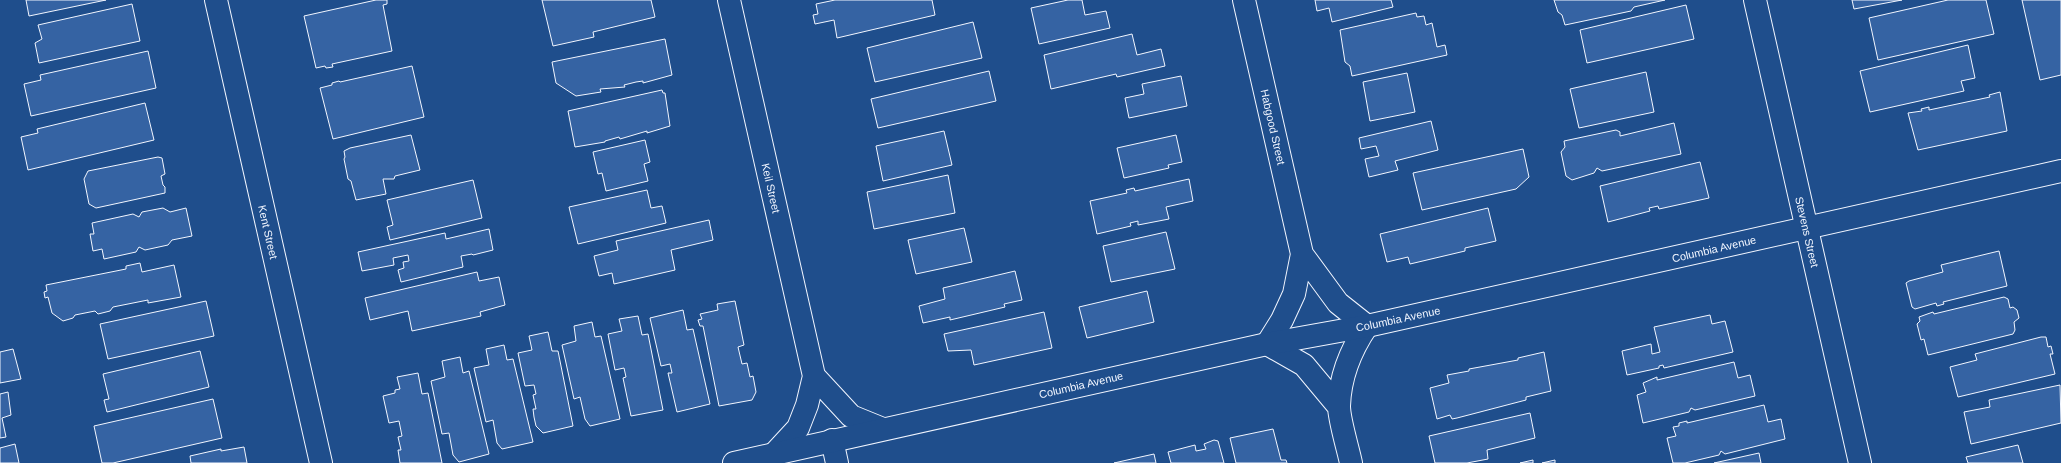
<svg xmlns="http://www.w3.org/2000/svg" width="2061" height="463" viewBox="0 0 2061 463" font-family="Helvetica,sans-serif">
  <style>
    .building { fill: #3563a3; stroke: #f2f6ff }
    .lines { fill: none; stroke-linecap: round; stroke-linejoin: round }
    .minor-casing { stroke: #f2f6ff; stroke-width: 24 }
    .tertiary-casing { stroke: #f2f6ff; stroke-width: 24 }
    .minor { stroke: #1f4e8c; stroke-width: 22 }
    .tertiary { stroke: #1f4e8c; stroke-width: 22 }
    .labels { text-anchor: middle; stroke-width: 3; stroke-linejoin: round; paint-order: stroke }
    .street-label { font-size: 11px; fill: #f2f6ff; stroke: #1f4e8c }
  </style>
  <rect width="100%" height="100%" fill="#1f4e8c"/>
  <path class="building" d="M 26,0 L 106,0 L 29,16 Z
    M 376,0 L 387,0 L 387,4 L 383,5 L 392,51 L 332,64 L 333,67 L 326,68 L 325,66 L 316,68 L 304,16 Z
    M 542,0 L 651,0 L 655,17 L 593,32 L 594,37 L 553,46 Z
    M 835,0 L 932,0 L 935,15 L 837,38 L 834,20 L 815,24 L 813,15 L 818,14 L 816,4 Z
    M 1068,0 L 1082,0 L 1085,15 L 1106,11 L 1110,28 L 1039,44 L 1031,8 Z
    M 1315,0 L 1391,0 L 1393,7 L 1332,22 L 1329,8 L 1317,11 Z
    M 1554,0 L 1665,0 L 1634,7 L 1631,11 L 1565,25 L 1562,15 L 1558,12 Z
    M 1852,0 L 1902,0 L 1854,9 Z
    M 1948,0 L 1986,0 L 1994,34 L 1878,60 L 1869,18 Z
    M 2022,0 L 2061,0 L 2061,75 L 2040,80 Z
    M 132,4 L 140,41 L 39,63 L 35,43 L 42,39 L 38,25 Z
    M 1686,5 L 1694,39 L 1587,63 L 1580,30 Z
    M 1416,13 L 1417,17 L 1424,16 L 1426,25 L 1432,23 L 1437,47 L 1445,45 L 1447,55 L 1352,76 L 1350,66 L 1345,62 L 1340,30 Z
    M 973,22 L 982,58 L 875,82 L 867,48 Z
    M 1132,34 L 1137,55 L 1161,49 L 1165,66 L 1117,77 L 1116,74 L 1051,89 L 1044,55 Z
    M 665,39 L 672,75 L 643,83 L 643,81 L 636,82 L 624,85 L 625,87 L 600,89 L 601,92 L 576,96 L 556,83 L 552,62 Z
    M 1968,45 L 1975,78 L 1961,81 L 1964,91 L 1870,112 L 1860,71 Z
    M 148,51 L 156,88 L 31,116 L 24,84 L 41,80 L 40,75 Z
    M 412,66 L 424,117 L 333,139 L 320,88 L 332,85 L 332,83 L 339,81 L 340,82 Z
    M 989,71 L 996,101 L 878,128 L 871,99 Z
    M 1646,72 L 1654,112 L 1579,128 L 1570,89 Z
    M 1407,73 L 1415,112 L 1370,121 L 1363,82 Z
    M 1181,76 L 1187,106 L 1129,118 L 1125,98 L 1144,94 L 1142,84 Z
    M 662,90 L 663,93 L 665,93 L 670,126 L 647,133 L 647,131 L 620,139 L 619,137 L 605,141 L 605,142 L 575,147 L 568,111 Z
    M 2000,92 L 2007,131 L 1918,150 L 1908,113 L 1922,111 L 1921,109 L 1929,107 L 1929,110 L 1990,97 L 1989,95 Z
    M 145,103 L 154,140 L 28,170 L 21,137 L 38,133 L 37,129 Z
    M 1431,121 L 1438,150 L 1395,161 L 1398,170 L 1369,177 L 1365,159 L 1379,156 L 1376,146 L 1361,149 L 1359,138 Z
    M 1674,123 L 1681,154 L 1602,171 L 1597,168 L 1594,173 L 1572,180 L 1566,176 L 1561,152 L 1565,147 L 1564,141 L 1616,130 L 1620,132 L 1620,136 Z
    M 944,131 L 952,165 L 883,181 L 876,146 Z
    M 411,135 L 420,170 L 395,176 L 394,179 L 383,179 L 386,194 L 356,200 L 351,181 L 348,179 L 344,159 L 345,157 L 344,151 L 350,148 Z
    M 1176,135 L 1182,162 L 1168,165 L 1169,168 L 1124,178 L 1117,148 Z
    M 645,140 L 650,162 L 644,164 L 648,181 L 606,191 L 602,173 L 598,174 L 593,152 Z
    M 1523,149 L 1529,177 L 1516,189 L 1422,210 L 1413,173 Z
    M 158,157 L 162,158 L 165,174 L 161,176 L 163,185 L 165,187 L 165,193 L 96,208 L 89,204 L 84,179 L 88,171 Z
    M 1700,162 L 1709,198 L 1659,209 L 1658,206 L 1649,208 L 1650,211 L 1608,222 L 1600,186 Z
    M 948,175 L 955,213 L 874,229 L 867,192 Z
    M 1189,179 L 1193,201 L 1166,207 L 1169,219 L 1138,225 L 1138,221 L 1130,223 L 1131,226 L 1097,234 L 1090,201 L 1127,193 L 1126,190 L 1134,188 L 1135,191 Z
    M 473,180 L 482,218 L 390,240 L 387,227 L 393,225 L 387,200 Z
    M 647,190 L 651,208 L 662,206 L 666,223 L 578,244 L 569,207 Z
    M 163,208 L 170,212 L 186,208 L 192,236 L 172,240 L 168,245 L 145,250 L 139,247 L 136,252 L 104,259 L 102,249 L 93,251 L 90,234 L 94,234 L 92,223 L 133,214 L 139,217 L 142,212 Z
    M 1488,208 L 1496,241 L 1465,248 L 1465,251 L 1410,264 L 1408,257 L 1387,262 L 1380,234 Z
    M 709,220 L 713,240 L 671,250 L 675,270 L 614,284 L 612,273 L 599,276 L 594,256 L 618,250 L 616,241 Z
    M 964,228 L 972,262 L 916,274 L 908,240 Z
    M 489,229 L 493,250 L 473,255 L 472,254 L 461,256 L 463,267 L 401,282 L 398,270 L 404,268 L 403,262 L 409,261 L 408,255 L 393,258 L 394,265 L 362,271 L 358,252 L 445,233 L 446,239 Z
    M 1166,232 L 1175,269 L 1111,282 L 1103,246 Z
    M 1999,251 L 2007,286 L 1943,302 L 1944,304 L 1937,306 L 1936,303 L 1915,309 L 1912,307 L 1906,283 L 1909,281 L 1943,272 L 1941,265 Z
    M 140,263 L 142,272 L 174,265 L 181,297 L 148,303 L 148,300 L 113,307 L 110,311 L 98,314 L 95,311 L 75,315 L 73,318 L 63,321 L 52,313 L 48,297 L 45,298 L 44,292 L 47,291 L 46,285 L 126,269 L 126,266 Z
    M 1015,271 L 1022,300 L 1004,304 L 1005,307 L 950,320 L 950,317 L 923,323 L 919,306 L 945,299 L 943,288 Z
    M 477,272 L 479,281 L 499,277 L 505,305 L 480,312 L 481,316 L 412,331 L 408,311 L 370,320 L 365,298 Z
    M 1147,291 L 1154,322 L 1087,338 L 1079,307 Z
    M 2004,297 L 2008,299 L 2010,308 L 2013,307 L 2017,310 L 2019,318 L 2014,322 L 2015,330 L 2013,334 L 1928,355 L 1924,339 L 1921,340 L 1917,324 L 1920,321 L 1919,317 L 1933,312 L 1934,314 Z
    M 206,301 L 214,336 L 108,359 L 100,324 Z
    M 735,301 L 744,345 L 738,347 L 742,364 L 747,363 L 750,377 L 753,376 L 756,392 L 752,400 L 719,406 L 703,326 L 700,326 L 698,320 L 702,319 L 700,314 L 718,310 L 717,304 Z
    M 683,310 L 687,330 L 693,329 L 710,404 L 677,412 L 668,373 L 672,373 L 670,364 L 661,366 L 650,318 Z
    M 1044,312 L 1052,348 L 974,365 L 971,350 L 948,351 L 944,334 Z
    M 1710,315 L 1712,324 L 1725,321 L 1733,352 L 1664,368 L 1663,365 L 1659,366 L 1659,368 L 1627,375 L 1622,351 L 1651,344 L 1652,354 L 1660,352 L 1654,327 Z
    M 638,316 L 642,335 L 648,334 L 663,410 L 631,416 L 623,378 L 626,377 L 624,368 L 615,370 L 608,334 L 622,331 L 619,319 Z
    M 592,322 L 595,337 L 601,336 L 620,419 L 590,426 L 585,419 L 580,397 L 574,399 L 562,345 L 576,341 L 574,326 Z
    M 548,332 L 552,351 L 558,351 L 573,426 L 543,433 L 536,426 L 534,417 L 533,409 L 536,409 L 533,395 L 536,394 L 534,385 L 525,386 L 518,353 L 532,350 L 529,336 Z
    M 2041,337 L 2046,337 L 2048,347 L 2051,346 L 2053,354 L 2050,354 L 2055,374 L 1958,397 L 1950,367 L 1977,360 L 1975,354 Z
    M 504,345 L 507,360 L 513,359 L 533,442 L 502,449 L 497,443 L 493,420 L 486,422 L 474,368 L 489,365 L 486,349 Z
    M 13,349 L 21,379 L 0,383 L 0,352 Z
    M 200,351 L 209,387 L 107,412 L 104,400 L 109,399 L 103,374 Z
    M 1544,352 L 1551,391 L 1526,397 L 1526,400 L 1457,418 L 1452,419 L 1450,415 L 1437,419 L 1430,388 L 1449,383 L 1447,375 L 1469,371 L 1469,369 L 1518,360 L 1518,358 Z
    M 460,357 L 463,373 L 469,371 L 489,454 L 459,462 L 453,455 L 449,433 L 442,434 L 431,381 L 445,377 L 442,361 Z
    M 1734,362 L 1738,378 L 1750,375 L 1755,396 L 1695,410 L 1691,408 L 1689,412 L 1643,423 L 1637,395 L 1646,392 L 1643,383 L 1657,377 L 1657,380 Z
    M 418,373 L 422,394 L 428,393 L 442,463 L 400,463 L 398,450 L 401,450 L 398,437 L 402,436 L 399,421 L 389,423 L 383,396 L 395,393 L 395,390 L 400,389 L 397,377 Z
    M 2060,385 L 2061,423 L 1971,444 L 1964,412 L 1990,407 L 1989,400 Z
    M 8,392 L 11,415 L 2,418 L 6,437 L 0,438 L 0,394 Z
    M 213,399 L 222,438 L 113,463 L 102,463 L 94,426 Z
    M 1764,405 L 1768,422 L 1781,419 L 1785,439 L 1725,454 L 1721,451 L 1719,455 L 1685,463 L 1673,463 L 1667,438 L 1676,436 L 1673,427 L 1679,426 L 1679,423 L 1687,421 L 1687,423 Z
    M 1530,413 L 1535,438 L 1487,450 L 1488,459 L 1467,463 L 1435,463 L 1429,436 Z
    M 1273,429 L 1281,460 L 1286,460 L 1287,463 L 1236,463 L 1230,438 Z
    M 1214,440 L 1218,441 L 1224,463 L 1171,463 L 1168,452 L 1195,445 L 1196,451 L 1206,449 L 1204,444 Z
    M 15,444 L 19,463 L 0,463 L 0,448 Z
    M 2018,445 L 2023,463 L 1968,463 L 1966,457 Z
    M 244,447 L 247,463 L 191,463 L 190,456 L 221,449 L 221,451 Z
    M 1759,453 L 1761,463 L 1714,463 Z
    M 1154,454 L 1156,463 L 1114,463 L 1136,458 Z
    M 1533,460 L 1533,463 L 1520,463 Z
    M 1555,460 L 1555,463 L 1542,463 Z"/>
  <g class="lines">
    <g class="minor-casing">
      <path id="minor" d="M 216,0 L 321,463
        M 729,0 L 814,376 L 807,405 L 798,428 L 774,454
        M 1244,0 L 1302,254 L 1338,303 L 1367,326 C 1350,351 1340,376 1339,406 C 1339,420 1348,448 1351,463
        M 1755,0 L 1860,463
        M 1302,254 L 1294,294 L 1282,320 L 1267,344 L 1304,365 L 1339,407
        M 814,376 L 851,416 L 883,429
        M 832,440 L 837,463"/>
    </g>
    <g class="tertiary-casing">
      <path id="tertiary" d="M 734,463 L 1267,344 L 1367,326 L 2061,171"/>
    </g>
    <use href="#minor" class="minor"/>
    <use href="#tertiary" class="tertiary"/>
  </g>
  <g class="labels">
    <g class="street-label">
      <text transform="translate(1273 127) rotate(77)" y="4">Habgood Street</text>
      <text transform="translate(771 188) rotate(77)" y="4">Keil Street</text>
      <text transform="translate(268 232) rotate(77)" y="4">Kent Street</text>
      <text transform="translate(1807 232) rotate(77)" y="4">Stevens Street</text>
      <text transform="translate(1714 249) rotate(-13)" y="4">Columbia Avenue</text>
      <text transform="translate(1398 319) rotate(-12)" y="4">Columbia Avenue</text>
      <text transform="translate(1081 385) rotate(-13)" y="4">Columbia Avenue</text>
    </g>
  </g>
</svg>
